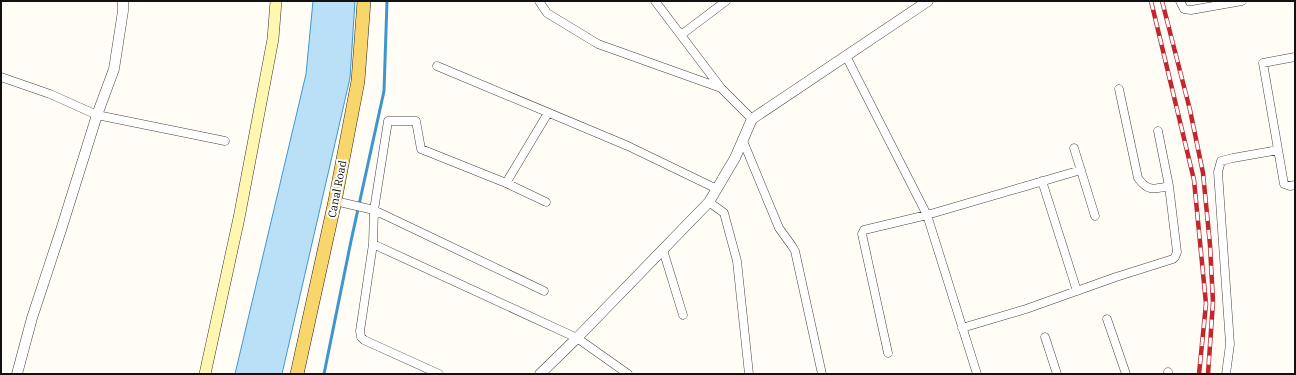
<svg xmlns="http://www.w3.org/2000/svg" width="1296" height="375" viewBox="0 0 1296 375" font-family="'IBM Plex Serif',serif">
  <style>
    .water { fill: #b9e0f7; stroke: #3f96cf }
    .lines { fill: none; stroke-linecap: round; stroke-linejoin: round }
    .stream { stroke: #3f96cf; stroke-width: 3 }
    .minor-casing { stroke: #444; stroke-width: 9 }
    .tertiary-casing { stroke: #444; stroke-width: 11 }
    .secondary-casing { stroke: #333; stroke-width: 12 }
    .primary-casing { stroke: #222; stroke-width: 14 }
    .minor { stroke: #fff; stroke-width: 8 }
    .tertiary { stroke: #fff; stroke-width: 10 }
    .secondary { stroke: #fff6b0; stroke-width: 11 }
    .primary { stroke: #f9d66b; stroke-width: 13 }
    .rail-casing { stroke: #c4262e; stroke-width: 4.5 }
    .rail { stroke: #fff; stroke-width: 3; stroke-dasharray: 9; stroke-linecap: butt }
    .labels { text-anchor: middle; stroke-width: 4; stroke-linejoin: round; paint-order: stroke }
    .street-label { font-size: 11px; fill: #111; stroke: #fff }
  </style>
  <rect width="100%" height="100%" fill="#fffdf5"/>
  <path class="water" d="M 313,1 L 355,1 L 350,78 L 282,374 L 235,374 L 306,74 Z"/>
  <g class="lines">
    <path class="stream" d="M 324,374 L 351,241 L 384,91 L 387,1"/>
    <g class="minor-casing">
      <path id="minor" d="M 539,1 L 547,13 L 598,44 L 721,88
        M 655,1 L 721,88 L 752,119
        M 1180,1 L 1184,9 L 1191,10 L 1242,1
        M 681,35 L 726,1
        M 846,56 L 927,215 L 977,374
        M 1295,57 L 1263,63 L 1284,184 L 1290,186 L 1295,185
        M 437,66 L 628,146 L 717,189
        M 1,77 L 50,94 L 97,115 L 225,141
        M 1119,89 L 1138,178 C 1148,192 1154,189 1169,186
        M 743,141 L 779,228 L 792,246 L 795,251 L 822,374
        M 1074,148 L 1095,216
        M 1042,181 L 1077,291
        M 506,183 L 548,113
        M 335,201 L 374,210 L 388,121 L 416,121 L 421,149 L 506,183 L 546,202
        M 709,202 L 724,213 L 737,261 L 749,374
        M 373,244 L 374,210 L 544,291
        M 663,250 L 683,315
        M 1107,319 L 1126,374
        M 962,328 L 1026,309 L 1116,277 L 1173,259 L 1175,257 L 1177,252 L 1169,186 L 1158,131
        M 1045,337 L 1057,374
        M 888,353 L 862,234 L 864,230 L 927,215 L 1081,170
        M 1168,372 L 1168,374
        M 439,374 L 364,340 L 361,337 L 360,331 L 373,244 L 577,338 L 628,374
        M 1226,374 L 1230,344 L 1218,172 L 1221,161 L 1233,158 L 1278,150"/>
    </g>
    <g class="tertiary-casing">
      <path id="tertiary" d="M 17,374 L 32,318 L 61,230 L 97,115 L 114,69 L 123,11 L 123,1
        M 540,374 L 577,338 L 709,202 L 735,158 L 752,119 L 928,1"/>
    </g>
    <g class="secondary-casing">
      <path id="secondary" d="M 205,374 L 239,218 L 273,39 L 276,1"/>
    </g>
    <g class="primary-casing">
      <path id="primary" d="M 297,374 L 335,201 L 358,81 L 364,1"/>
    </g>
    <use href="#minor" class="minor"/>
    <use href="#tertiary" class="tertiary"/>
    <use href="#secondary" class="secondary"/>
    <use href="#primary" class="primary"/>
    <g class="rail-casing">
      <path id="rail" d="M 1151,1 L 1194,180 L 1206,304 L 1199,374
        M 1162,1 L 1190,110 L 1203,173 L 1210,245 L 1213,302 L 1208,374"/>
    </g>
    <use href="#rail" class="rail"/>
  </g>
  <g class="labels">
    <g class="street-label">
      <text transform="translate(337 189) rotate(-79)" y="4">Canal Road</text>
    </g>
  </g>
  <rect width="1296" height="375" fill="none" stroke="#111111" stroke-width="4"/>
</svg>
